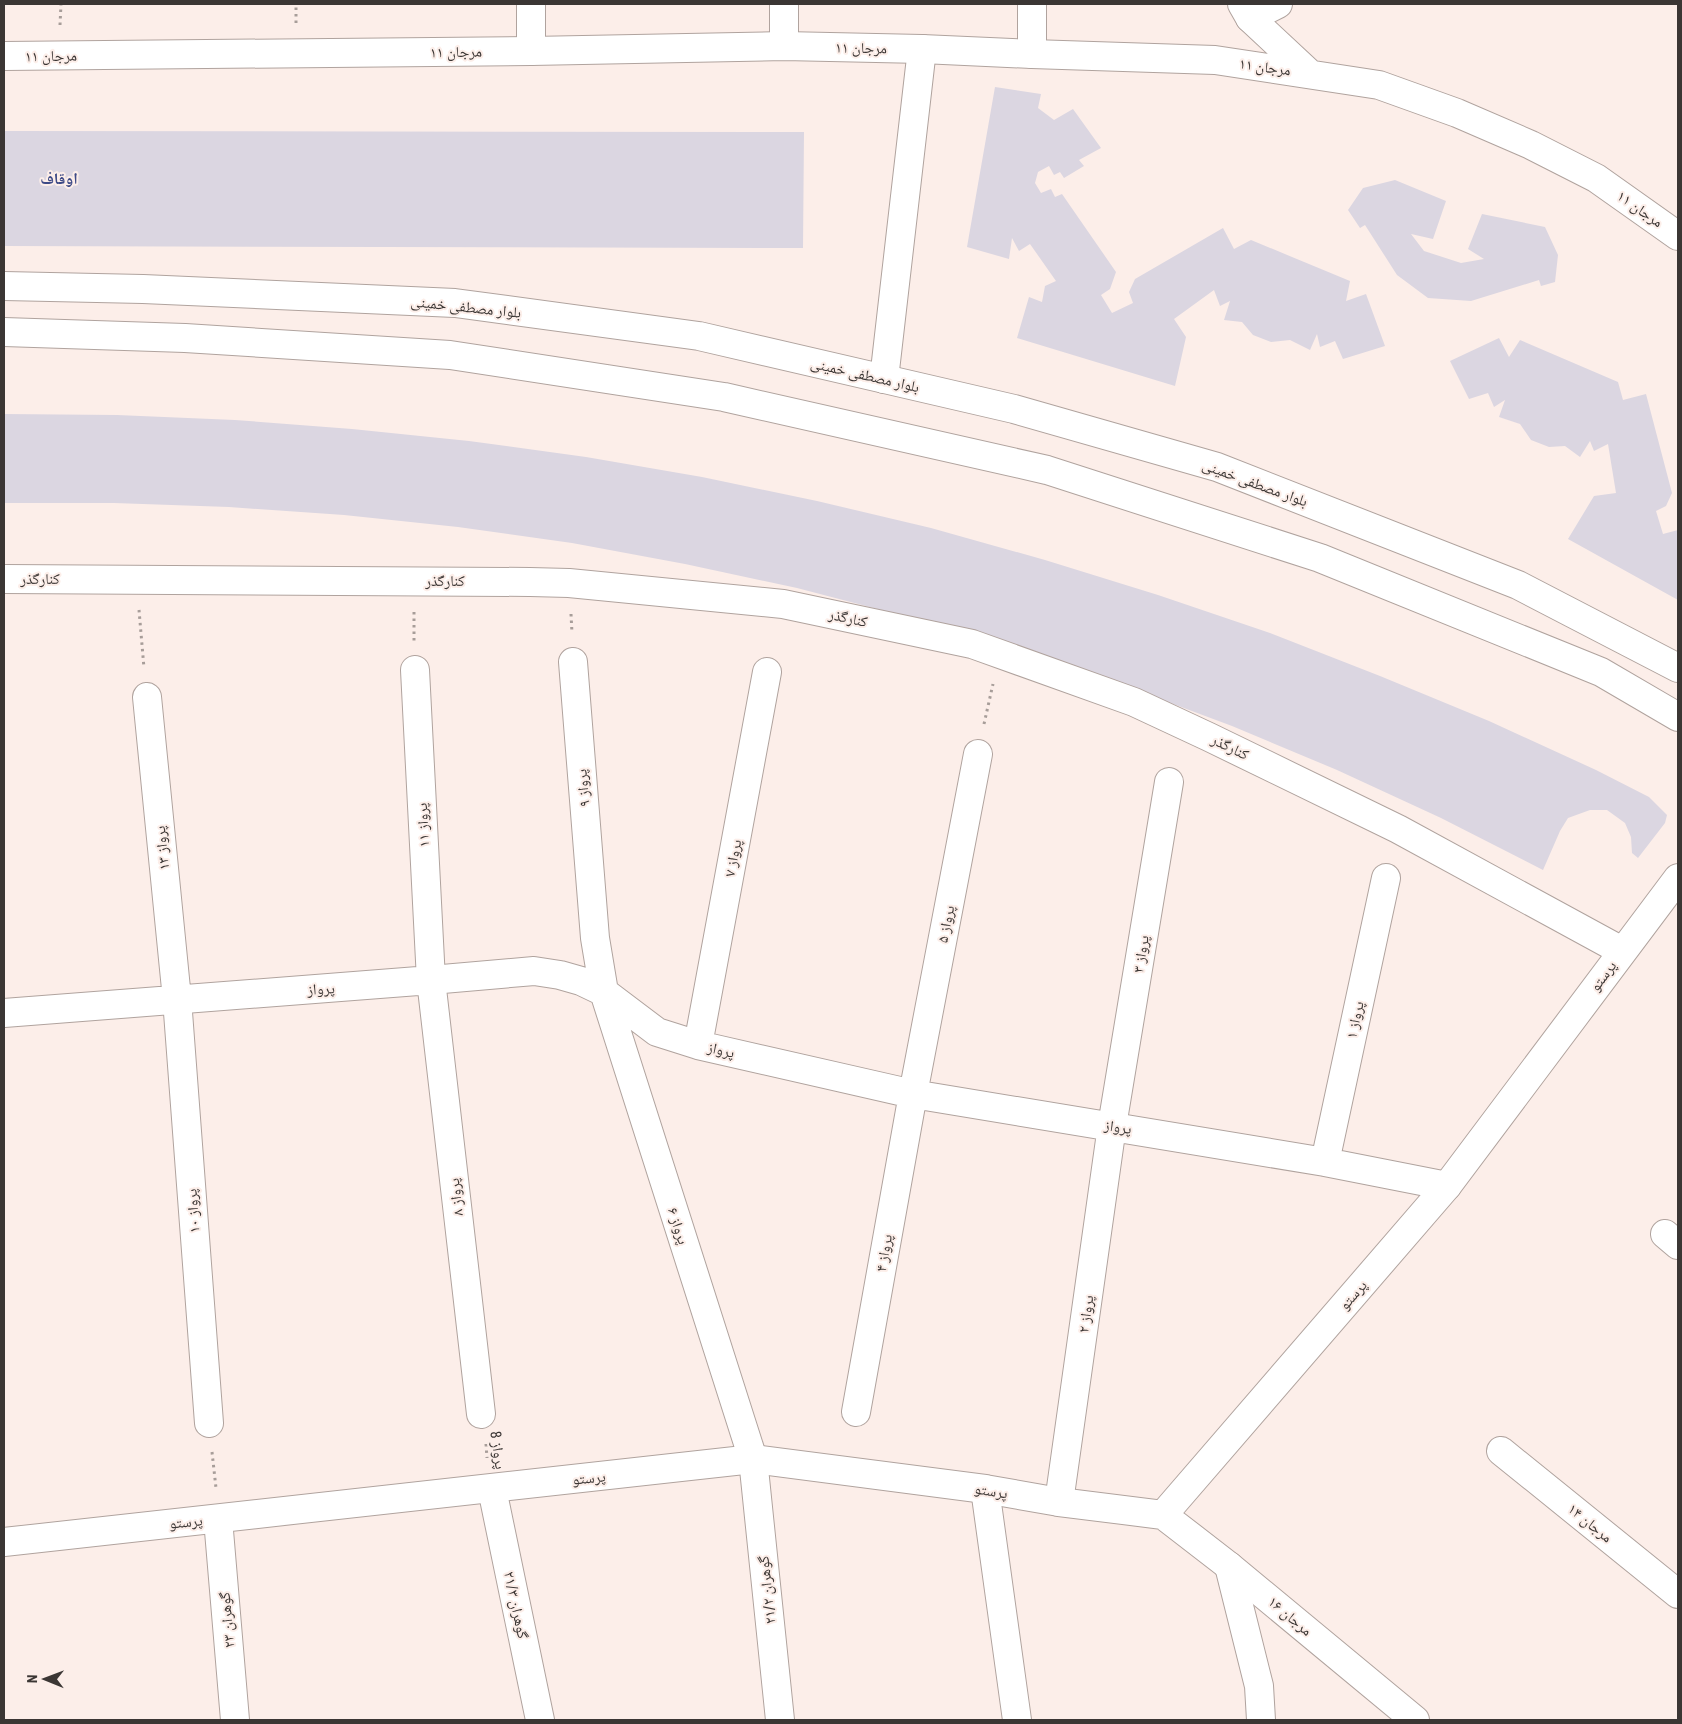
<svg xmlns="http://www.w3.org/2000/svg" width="1682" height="1724" viewBox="0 0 1682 1724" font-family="'Roboto Condensed','Noto Naskh Arabic',sans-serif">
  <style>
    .building { fill: #dbd6e1 }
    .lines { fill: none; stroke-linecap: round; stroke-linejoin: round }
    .street-casing { stroke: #b0a39e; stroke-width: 30 }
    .secondary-casing { stroke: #b0a39e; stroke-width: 30 }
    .path { stroke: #a79d99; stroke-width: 3; stroke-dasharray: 2.5 4; stroke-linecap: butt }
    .street { stroke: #fff; stroke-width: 28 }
    .secondary { stroke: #fff; stroke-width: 28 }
    .labels { text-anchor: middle; stroke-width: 4; stroke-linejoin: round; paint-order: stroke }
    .street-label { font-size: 15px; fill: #3b3634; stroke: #fceee9 }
    .neighbourhood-label { font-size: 16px; font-weight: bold; fill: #3d4a86; stroke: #fceee9 }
  </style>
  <rect width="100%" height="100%" fill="#fceee9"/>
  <path class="building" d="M 995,87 L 1041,94 L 1038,108 L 1054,120 L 1073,109 L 1101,148 L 1079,160 L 1084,166 L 1064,178 L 1060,172 L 1054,175 L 1049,166 L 1038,172 L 1035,183 L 1041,193 L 1051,189 L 1055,197 L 1062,194 L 1116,272 L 1110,289 L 1101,295 L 1112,313 L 1133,303 L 1129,292 L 1135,279 L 1223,228 L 1234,249 L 1251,240 L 1350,281 L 1346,301 L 1366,294 L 1385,346 L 1343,359 L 1335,341 L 1320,347 L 1317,334 L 1310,350 L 1290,340 L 1271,342 L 1253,335 L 1242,322 L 1224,320 L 1230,301 L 1220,306 L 1214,290 L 1174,319 L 1186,337 L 1175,386 L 1017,338 L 1029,297 L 1042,302 L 1045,286 L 1056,281 L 1030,244 L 1019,251 L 1012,238 L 1009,259 L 967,247 Z
    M 4,131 L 804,132 L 803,248 L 4,246 Z
    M 1395,180 L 1446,201 L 1433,239 L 1411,234 L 1424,251 L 1461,263 L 1484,259 L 1468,249 L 1482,214 L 1545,227 L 1558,255 L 1555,282 L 1541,286 L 1539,280 L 1471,301 L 1428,298 L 1397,275 L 1365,225 L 1360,228 L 1348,210 L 1363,188 Z
    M 1499,338 L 1509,357 L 1520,340 L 1618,382 L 1623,400 L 1646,394 L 1672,493 L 1666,506 L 1656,511 L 1663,534 L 1678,530 L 1678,600 L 1568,539 L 1594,496 L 1616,493 L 1608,444 L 1594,451 L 1590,441 L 1580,457 L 1565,446 L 1549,447 L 1531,440 L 1520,424 L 1499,417 L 1505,400 L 1494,407 L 1488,393 L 1469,399 L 1450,361 Z
    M 4,414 L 117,415 L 235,420 L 352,429 L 469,441 L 586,457 L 702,477 L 817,501 L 931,528 L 1045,560 L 1158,595 L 1270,633 L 1380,676 L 1489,721 L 1596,770 L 1649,797 L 1667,815 L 1665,823 L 1638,858 L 1632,853 L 1631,837 L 1625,823 L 1607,810 L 1590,810 L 1568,818 L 1560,831 L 1543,870 L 1441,818 L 1337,770 L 1232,726 L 1125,686 L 908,617 L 797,588 L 685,564 L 572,543 L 458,527 L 344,515 L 229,507 L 114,503 L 4,503 Z"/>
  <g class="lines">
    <g class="street-casing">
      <path id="street" d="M 1032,4 L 1032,54
        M 1250,18 L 1278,4
        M 784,46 L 784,4
        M 531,51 L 531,4
        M 884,379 L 922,49
        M 4,579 L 530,582 L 569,583 L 783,604 L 972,644 L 1134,702 L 1209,737 L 1398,829 L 1622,951
        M 573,662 L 595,938 L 604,992 L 753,1459 L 780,1720
        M 415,670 L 431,980 L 481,1414
        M 147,697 L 177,999 L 209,1423
        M 4,1013 L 431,980 L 534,971 L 560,975 L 581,981 L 604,992 L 657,1032 L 698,1045 L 913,1094 L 1325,1162 L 1447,1186
        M 698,1045 L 767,672
        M 1325,1162 L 1386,878
        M 1665,1234 L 1678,1245
        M 856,1412 L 913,1094 L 978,754
        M 1501,1451 L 1678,1594
        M 492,1489 L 540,1720
        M 985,1489 L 1017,1720
        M 1059,1502 L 1112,1126 L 1169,782
        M 218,1519 L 235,1720
        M 1229,1566 L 1259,1686 L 1261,1720"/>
    </g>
    <g class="secondary-casing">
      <path id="secondary" d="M 1242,4 L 1250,18 L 1310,74
        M 4,56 L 531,51 L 784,46 L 922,49 L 1032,54 L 1215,60 L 1379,85 L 1457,113 L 1531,145 L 1596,178 L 1678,236
        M 4,286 L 143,289 L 455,303 L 699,336 L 1014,409 L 1217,467 L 1518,585 L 1678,668
        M 4,332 L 185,338 L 450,355 L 724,397 L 1047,470 L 1320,558 L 1601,672 L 1678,717
        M 1163,1515 L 1229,1566 L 1415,1720
        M 4,1542 L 753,1459 L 985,1489 L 1059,1502 L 1163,1515 L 1447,1186 L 1678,878"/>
    </g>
    <path class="path" d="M 296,23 L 296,4
      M 60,25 L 61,4
      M 139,610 L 144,668
      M 414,612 L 414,641
      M 571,614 L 572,633
      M 984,724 L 993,684
      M 486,1444 L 487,1458
      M 212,1452 L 216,1488"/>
    <use href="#street" class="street"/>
    <use href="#secondary" class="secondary"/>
  </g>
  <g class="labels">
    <g class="street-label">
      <text transform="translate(861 48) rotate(1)" y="5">مرجان ۱۱</text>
      <text transform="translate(456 52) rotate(-1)" y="5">مرجان ۱۱</text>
      <text transform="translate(51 56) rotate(-1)" y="5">مرجان ۱۱</text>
      <text transform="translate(1265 67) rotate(8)" y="5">مرجان ۱۱</text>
      <text transform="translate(1640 209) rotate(35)" y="5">مرجان ۱۱</text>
      <text transform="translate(466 307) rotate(6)" y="5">بلوار مصطفی خمینی</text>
      <text transform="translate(865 375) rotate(13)" y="5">بلوار مصطفی خمینی</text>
      <text transform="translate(1255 483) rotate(20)" y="5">بلوار مصطفی خمینی</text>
      <text x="40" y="584">کنارگذر</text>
      <text x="445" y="586">کنارگذر</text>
      <text transform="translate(848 618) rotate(12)" y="5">کنارگذر</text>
      <text transform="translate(1230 747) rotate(26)" y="5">کنارگذر</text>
      <text transform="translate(583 788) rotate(-95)" y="5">پرواز ۹</text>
      <text transform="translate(423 825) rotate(-93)" y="5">پرواز ۱۱</text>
      <text transform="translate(162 848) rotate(-96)" y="5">پرواز ۱۳</text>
      <text transform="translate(733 858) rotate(-79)" y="5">پرواز ۷</text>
      <text transform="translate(946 924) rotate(-79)" y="5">پرواز ۵</text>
      <text transform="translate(1141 954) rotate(-81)" y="5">پرواز ۳</text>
      <text transform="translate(1603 976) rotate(-53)" y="5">پرستو</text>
      <text transform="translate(321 989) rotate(-4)" y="5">پرواز</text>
      <text transform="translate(1355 1020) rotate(-78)" y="5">پرواز ۱</text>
      <text transform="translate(721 1050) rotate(13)" y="5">پرواز</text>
      <text transform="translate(1118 1127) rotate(9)" y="5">پرواز</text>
      <text transform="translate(456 1197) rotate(-97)" y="5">پرواز ۸</text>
      <text transform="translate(193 1211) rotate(-94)" y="5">پرواز ۱۰</text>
      <text transform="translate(678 1226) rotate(72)" y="5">پرواز ۶</text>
      <text transform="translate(884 1253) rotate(-80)" y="5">پرواز ۴</text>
      <text transform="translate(1353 1295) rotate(-49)" y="5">پرستو</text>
      <text transform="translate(1086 1314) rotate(-82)" y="5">پرواز ۲</text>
      <text transform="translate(498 1450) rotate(82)" y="5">پرواز 8</text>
      <text transform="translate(589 1478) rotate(-6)" y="5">پرستو</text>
      <text transform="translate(991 1491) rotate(9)" y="5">پرستو</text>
      <text transform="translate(186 1522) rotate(-6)" y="5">پرستو</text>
      <text transform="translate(1590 1523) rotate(39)" y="5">مرجان ۱۴</text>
      <text transform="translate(767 1590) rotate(-96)" y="5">گوهران ۲۱/۲</text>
      <text transform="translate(516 1605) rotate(78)" y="5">گوهران ۲۱/۳</text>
      <text transform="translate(1290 1616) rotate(40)" y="5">مرجان ۱۶</text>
      <text transform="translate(227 1620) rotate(-95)" y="5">گوهران ۲۳</text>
    </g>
    <g class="neighbourhood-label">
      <text x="59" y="184">اوقاف</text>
    </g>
  </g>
  <rect width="1682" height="1724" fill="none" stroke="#3b3634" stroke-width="10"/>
  <g transform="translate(45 1679) rotate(271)" stroke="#fceee9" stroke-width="4" paint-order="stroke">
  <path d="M0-4L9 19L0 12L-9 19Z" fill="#3b3634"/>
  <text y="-8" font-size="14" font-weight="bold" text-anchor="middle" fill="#3b3634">N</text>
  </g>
</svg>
